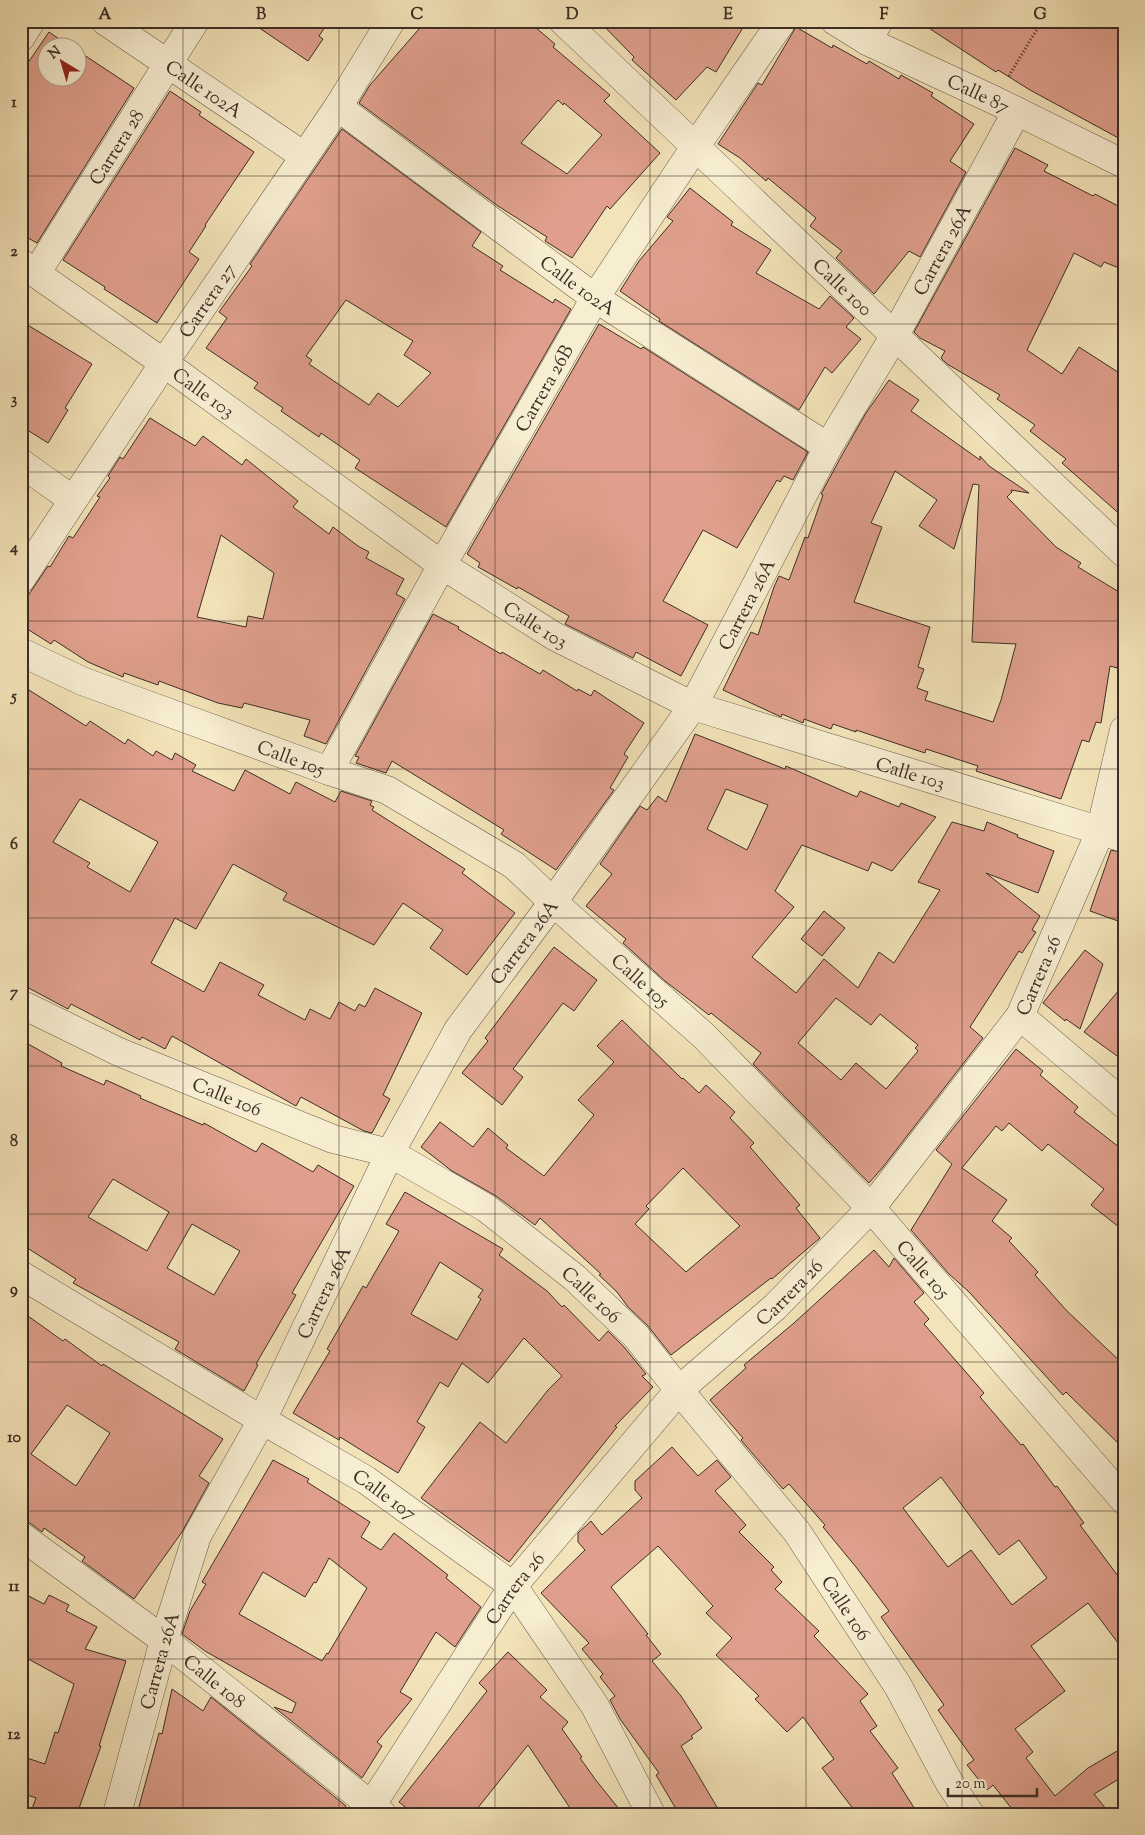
<svg xmlns="http://www.w3.org/2000/svg" width="1145" height="1835" viewBox="0 0 1145 1835" font-family="'Sorts Mill Goudy',serif">
  <style>
    .building { fill: #df9f8c; stroke: #3c2e27; fill-rule: evenodd }
    .lines { fill: none; stroke-linecap: round; stroke-linejoin: round }
    .minor-casing { stroke: #6a5b4b; stroke-width: 29 }
    .tertiary-casing { stroke: #6a5b4b; stroke-width: 29 }
    .path { stroke: #3c2e27; stroke-width: 3; stroke-dasharray: 1 2.5; stroke-linecap: butt }
    .minor { stroke: #f7edd1; stroke-width: 28 }
    .tertiary { stroke: #f7edd1; stroke-width: 28 }
    .grid { fill: none; stroke: #3c2e27; stroke-width: 1; stroke-opacity: 0.55 }
    .labels { text-anchor: middle; stroke-width: 5; stroke-linejoin: round; paint-order: stroke }
    .street-label { font-size: 19px; fill: #3c2e27; stroke: #f7edd1 }
    .neatline { fill: none; stroke: #3c2e27; stroke-width: 2 }
    .grid-label { font-size: 16px; text-anchor: middle; font-weight: bold; fill: #3c2e27 }
  </style>
  <rect width="100%" height="100%" fill="#f3e3b8"/>
  <filter id="stains"><feTurbulence type="fractalNoise" baseFrequency=".004" numOctaves="4"/><feColorMatrix values="0 0 0 0 .2 0 0 0 0 .09 0 0 0 0 .02 0 0 0 .5 -.17"/></filter>
  <radialGradient id="worn" r=".72"><stop offset=".6" stop-color="#630" stop-opacity="0"/><stop offset="1" stop-color="#630" stop-opacity=".3"/></radialGradient>
  <path class="building" d="M 249,21 L 329,21 L 319,36 L 323,39 L 308,61 Z
    M 426,21 L 528,21 L 555,44 L 553,47 L 610,95 L 604,101 L 660,153 L 610,209 L 607,206 L 572,258 L 545,241 L 547,237 L 498,206 L 359,103 L 370,85 ZM 558,100 L 563,105 L 564,103 L 602,135 L 567,174 L 521,143 Z
    M 599,21 L 747,21 L 716,72 L 707,67 L 676,100 L 632,60 L 634,57 Z
    M 918,21 L 1124,21 L 1124,141 L 1030,90 L 998,70 L 996,72 Z
    M 796,27 L 832,48 L 833,45 L 867,64 L 869,61 L 899,79 L 901,75 L 933,93 L 931,96 L 974,124 L 950,161 L 966,172 L 920,257 L 909,251 L 874,294 L 836,258 L 842,251 L 810,226 L 816,218 L 768,178 L 766,181 L 740,158 L 718,144 L 758,83 L 762,85 Z
    M 49,32 L 72,48 L 48,48 L 48,78 L 78,78 L 78,51 L 134,88 L 37,243 L 21,234 L 21,73 Z
    M 170,91 L 201,112 L 199,115 L 254,152 L 205,225 L 206,226 L 189,252 L 199,259 L 157,323 L 104,289 L 105,287 L 63,260 Z
    M 342,129 L 481,232 L 472,246 L 503,266 L 500,270 L 553,303 L 555,299 L 571,309 L 446,527 L 355,468 L 360,460 L 321,433 L 319,437 L 281,411 L 283,408 L 254,388 L 258,383 L 206,348 L 227,318 L 219,312 L 252,266 L 250,264 ZM 346,300 L 413,341 L 404,355 L 431,373 L 398,407 L 378,393 L 369,405 L 309,364 L 312,360 L 306,356 Z
    M 1015,148 L 1048,165 L 1044,171 L 1093,196 L 1095,194 L 1124,209 L 1124,270 L 1104,262 L 1101,267 L 1074,253 L 1027,350 L 1062,374 L 1079,347 L 1124,376 L 1124,518 L 1062,463 L 1066,459 L 1030,431 L 1035,425 L 997,399 L 1000,395 L 947,364 L 941,358 L 945,351 L 920,338 L 914,332 Z
    M 690,188 L 733,222 L 731,225 L 771,250 L 756,273 L 819,309 L 830,296 L 854,318 L 846,327 L 861,339 L 832,373 L 825,367 L 799,410 L 659,321 L 660,319 L 620,291 L 639,261 L 673,221 L 667,217 Z
    M 21,321 L 92,364 L 65,408 L 68,410 L 48,443 L 21,426 Z
    M 599,324 L 641,349 L 643,347 L 808,452 L 793,480 L 784,476 L 780,482 L 777,480 L 737,548 L 703,530 L 663,601 L 708,625 L 681,676 L 636,652 L 633,658 L 565,624 L 569,616 L 518,587 L 517,589 L 478,567 L 480,563 L 467,554 Z
    M 889,380 L 919,400 L 911,411 L 980,460 L 980,456 L 989,466 L 1029,493 L 1011,490 L 1012,492 L 1007,497 L 1056,547 L 1081,563 L 1078,567 L 1124,595 L 1124,633 L 1117,668 L 1110,666 L 1101,723 L 1096,722 L 1089,742 L 1082,740 L 1061,799 L 976,771 L 978,766 L 926,749 L 925,753 L 856,730 L 856,732 L 833,724 L 831,729 L 804,719 L 803,723 L 782,714 L 781,717 L 779,716 L 723,690 L 751,632 L 758,635 L 774,587 L 779,576 L 789,580 L 805,537 L 808,538 L 823,495 L 821,494 L 842,455 L 866,413 ZM 895,471 L 937,500 L 919,526 L 954,549 L 973,484 L 979,485 L 972,642 L 1016,644 L 1001,700 L 993,722 L 925,700 L 928,692 L 917,688 L 924,669 L 918,667 L 930,627 L 854,602 L 882,527 L 871,523 Z
    M 150,418 L 195,446 L 203,436 L 242,465 L 246,459 L 298,501 L 293,507 L 329,534 L 333,527 L 358,546 L 369,552 L 366,558 L 404,579 L 396,594 L 405,599 L 326,744 L 304,736 L 310,720 L 244,703 L 242,708 L 218,703 L 159,681 L 158,685 L 124,673 L 123,677 L 88,662 L 54,640 L 51,644 L 21,625 L 21,606 L 48,566 L 50,567 L 69,536 L 73,538 L 100,497 L 97,496 L 110,478 L 108,476 L 120,457 L 123,459 ZM 221,535 L 274,573 L 263,619 L 248,616 L 246,627 L 197,617 Z
    M 433,614 L 459,627 L 458,629 L 501,654 L 502,652 L 540,674 L 543,670 L 577,691 L 578,689 L 591,696 L 594,690 L 644,723 L 624,754 L 628,757 L 610,788 L 614,790 L 556,870 L 501,834 L 504,830 L 392,761 L 386,773 L 356,763 L 359,757 L 355,756 Z
    M 21,685 L 86,726 L 90,721 L 125,744 L 128,739 L 153,756 L 156,751 L 172,760 L 175,753 L 196,765 L 192,771 L 234,791 L 245,770 L 290,794 L 296,782 L 335,802 L 341,791 L 372,801 L 370,805 L 374,807 L 372,810 L 465,869 L 462,873 L 515,913 L 467,975 L 430,948 L 443,930 L 403,903 L 374,945 L 283,900 L 287,893 L 233,864 L 196,929 L 175,918 L 151,963 L 204,992 L 220,962 L 264,985 L 258,995 L 305,1020 L 310,1009 L 330,1019 L 339,1002 L 355,1011 L 359,1004 L 365,1007 L 375,988 L 422,1013 L 383,1095 L 390,1099 L 372,1133 L 364,1131 L 301,1097 L 296,1106 L 172,1036 L 165,1049 L 142,1037 L 140,1040 L 71,1004 L 68,1009 L 21,984 ZM 80,799 L 158,842 L 130,892 L 87,867 L 90,863 L 53,842 Z
    M 695,734 L 785,769 L 786,766 L 857,797 L 860,791 L 899,807 L 901,803 L 936,817 L 892,871 L 872,862 L 868,871 L 802,845 L 775,891 L 794,907 L 752,957 L 796,993 L 824,959 L 858,988 L 879,952 L 894,963 L 940,890 L 918,882 L 952,822 L 984,831 L 987,822 L 1018,835 L 1017,837 L 1054,851 L 1038,893 L 986,873 L 1040,916 L 1032,930 L 1036,932 L 1022,953 L 1019,951 L 970,1027 L 983,1038 L 883,1167 L 869,1183 L 753,1064 L 761,1053 L 711,1013 L 709,1015 L 665,981 L 623,943 L 626,939 L 586,906 L 612,874 L 600,864 L 640,806 L 647,810 L 658,796 L 666,802 ZM 726,789 L 768,805 L 747,850 L 707,829 ZM 836,998 L 871,1025 L 880,1014 L 918,1045 L 915,1048 L 918,1051 L 886,1089 L 856,1063 L 841,1080 L 798,1043 Z
    M 1111,850 L 1124,853 L 1124,905 L 1118,921 L 1090,911 Z
    M 824,911 L 845,928 L 822,956 L 801,939 Z
    M 554,947 L 597,980 L 574,1011 L 563,1003 L 513,1069 L 523,1077 L 502,1105 L 462,1073 L 488,1041 L 485,1038 Z
    M 1085,950 L 1103,964 L 1080,1029 L 1066,1019 L 1065,1021 L 1043,1003 Z
    M 1124,984 L 1124,1061 L 1084,1032 Z
    M 622,1020 L 682,1079 L 683,1078 L 699,1093 L 706,1085 L 735,1112 L 730,1118 L 754,1143 L 750,1147 L 800,1205 L 796,1208 L 820,1238 L 772,1279 L 771,1278 L 671,1355 L 648,1326 L 628,1307 L 617,1292 L 599,1275 L 601,1274 L 540,1218 L 535,1225 L 496,1196 L 452,1171 L 421,1147 L 440,1122 L 473,1147 L 488,1128 L 508,1145 L 506,1148 L 544,1176 L 594,1115 L 578,1100 L 614,1062 L 597,1046 ZM 683,1168 L 740,1226 L 686,1272 L 635,1224 L 649,1209 L 646,1206 Z
    M 21,1040 L 62,1063 L 61,1066 L 104,1085 L 106,1080 L 141,1096 L 140,1098 L 203,1125 L 204,1123 L 256,1152 L 262,1143 L 313,1172 L 318,1165 L 354,1186 L 292,1293 L 296,1295 L 256,1364 L 258,1365 L 244,1391 L 175,1349 L 179,1342 L 73,1283 L 76,1279 L 21,1244 ZM 113,1179 L 169,1212 L 147,1251 L 88,1217 ZM 192,1224 L 240,1251 L 214,1295 L 167,1268 Z
    M 1016,1049 L 1043,1071 L 1040,1075 L 1078,1107 L 1074,1112 L 1124,1151 L 1124,1231 L 1091,1205 L 1104,1189 L 1048,1144 L 1042,1151 L 1009,1123 L 1002,1131 L 996,1126 L 962,1168 L 1007,1200 L 992,1221 L 1012,1238 L 1009,1241 L 1038,1272 L 1035,1275 L 1066,1310 L 1124,1365 L 1124,1449 L 1066,1392 L 1063,1395 L 969,1292 L 948,1273 L 911,1230 L 952,1164 L 936,1150 Z
    M 405,1192 L 503,1249 L 499,1255 L 547,1291 L 562,1307 L 564,1305 L 599,1341 L 608,1331 L 624,1347 L 646,1374 L 642,1376 L 653,1387 L 615,1426 L 617,1427 L 509,1562 L 421,1498 L 480,1422 L 506,1443 L 548,1390 L 562,1376 L 524,1338 L 488,1383 L 462,1363 L 448,1387 L 440,1382 L 417,1422 L 425,1427 L 398,1473 L 340,1437 L 339,1440 L 293,1413 L 330,1351 L 327,1349 L 363,1286 L 366,1288 L 399,1231 L 386,1224 ZM 440,1262 L 483,1290 L 478,1297 L 481,1299 L 457,1340 L 411,1314 Z
    M 874,1250 L 889,1267 L 894,1258 L 924,1293 L 914,1302 L 929,1319 L 924,1324 L 984,1393 L 980,1397 L 1021,1445 L 1023,1444 L 1055,1487 L 1057,1486 L 1084,1523 L 1080,1525 L 1124,1584 L 1124,1651 L 1088,1603 L 1031,1646 L 1065,1691 L 1015,1729 L 1033,1752 L 1026,1758 L 1055,1796 L 1088,1768 L 1124,1747 L 1124,1776 L 1094,1794 L 1110,1814 L 1016,1814 L 993,1785 L 987,1790 L 967,1765 L 974,1760 L 938,1710 L 944,1705 L 881,1617 L 889,1611 L 856,1567 L 823,1527 L 825,1525 L 789,1484 L 783,1489 L 741,1440 L 743,1438 L 710,1400 L 746,1368 L 744,1365 L 794,1323 ZM 941,1477 L 999,1555 L 1019,1540 L 1047,1578 L 1012,1605 L 971,1550 L 948,1567 L 903,1508 Z
    M 21,1311 L 63,1341 L 65,1339 L 102,1366 L 103,1364 L 223,1439 L 199,1476 L 209,1483 L 182,1532 L 134,1599 L 82,1561 L 85,1557 L 44,1528 L 42,1532 L 30,1523 L 21,1521 ZM 67,1405 L 110,1433 L 76,1486 L 31,1454 Z
    M 672,1447 L 698,1476 L 717,1460 L 731,1477 L 715,1491 L 746,1525 L 739,1532 L 774,1567 L 771,1570 L 782,1582 L 775,1589 L 819,1631 L 814,1636 L 868,1694 L 860,1701 L 877,1726 L 870,1731 L 898,1768 L 892,1773 L 918,1814 L 857,1814 L 822,1768 L 834,1759 L 803,1717 L 787,1732 L 755,1699 L 759,1696 L 716,1655 L 732,1638 L 706,1613 L 713,1606 L 658,1546 L 611,1587 L 648,1634 L 646,1635 L 661,1654 L 652,1661 L 681,1696 L 702,1728 L 691,1736 L 693,1738 L 681,1746 L 721,1814 L 679,1814 L 656,1775 L 659,1773 L 620,1719 L 610,1700 L 615,1696 L 600,1677 L 603,1674 L 582,1649 L 589,1643 L 541,1593 L 585,1550 L 578,1542 L 578,1533 L 591,1521 L 602,1535 L 642,1498 L 635,1490 L 635,1481 Z
    M 273,1460 L 309,1479 L 307,1482 L 370,1522 L 361,1537 L 381,1550 L 394,1533 L 448,1575 L 446,1578 L 481,1607 L 455,1647 L 436,1632 L 400,1692 L 412,1699 L 377,1742 L 382,1746 L 362,1778 L 274,1707 L 292,1713 L 296,1703 L 205,1651 L 182,1634 L 190,1611 L 206,1584 L 202,1582 ZM 329,1558 L 367,1588 L 328,1654 L 327,1653 L 322,1661 L 239,1614 L 263,1572 L 305,1597 L 314,1582 L 316,1583 Z
    M 21,1592 L 44,1604 L 49,1595 L 69,1605 L 66,1611 L 97,1627 L 85,1649 L 126,1661 L 99,1746 L 101,1746 L 77,1814 L 30,1814 L 36,1798 L 21,1793 L 21,1776 L 27,1758 L 45,1764 L 55,1732 L 58,1733 L 74,1684 L 21,1655 Z
    M 508,1652 L 547,1690 L 540,1697 L 568,1722 L 562,1729 L 582,1757 L 580,1758 L 595,1779 L 623,1814 L 574,1814 L 528,1745 L 473,1814 L 414,1814 L 399,1802 L 487,1691 L 479,1683 Z
    M 172,1689 L 203,1711 L 211,1697 L 346,1806 L 342,1814 L 137,1814 L 159,1733 L 162,1734 Z"/>
  <g class="lines">
    <g class="minor-casing">
      <g id="minor">
        <path id="s1" d="M 105,21 L 304,156"/>
        <path id="s2" d="M 563,21 L 1124,553"/>
        <path d="M 21,37 L 31,21"/>
        <path d="M 867,41 L 879,21"/>
        <path id="s3" d="M 338,107 L 595,298 L 828,447"/>
        <path id="s4" d="M 37,272 L 195,21"/>
        <path d="M 21,463 L 73,500"/>
        <path id="s5" d="M 21,652 L 82,681 L 329,771 L 387,790 L 514,865 L 553,902 L 704,1036 L 871,1208 L 1124,1500"/>
        <path id="s6" d="M 329,771 L 442,565 L 595,298 L 695,147 L 782,21"/>
        <path id="s7" d="M 21,1004 L 119,1052 L 333,1139 L 390,1153 L 486,1208 L 575,1278 L 636,1336 L 679,1390 L 797,1532 L 898,1686 L 949,1782 L 970,1814"/>
        <path d="M 1020,1016 L 1124,1104"/>
        <path id="s8" d="M 21,1275 L 262,1420 L 366,1480 L 513,1586 L 595,1706 L 651,1814"/>
        <path id="s9" d="M 21,1536 L 164,1640 L 382,1814"/>
        <path id="s10" d="M 371,1806 L 513,1586 L 679,1390 L 775,1307 L 871,1208 L 1020,1016 L 1100,832 L 1124,730"/>
        <path id="s11" d="M 117,1814 L 164,1640 L 197,1536 L 262,1420 L 390,1153 L 458,1030 L 553,902 L 693,706 L 828,447 L 895,335 L 1017,111"/>
      </g>
    </g>
    <g class="tertiary-casing">
      <g id="tertiary">
        <path id="s12" d="M 835,21 L 867,41 L 994,100 L 1124,164"/>
        <path id="s13" d="M 21,263 L 164,363 L 442,565 L 554,636 L 693,706 L 1124,838"/>
        <path id="s14" d="M 21,579 L 164,363 L 338,107 L 391,21"/>
      </g>
    </g>
    <path class="path" d="M 1009,76 L 1042,21"/>
    <use href="#minor" class="minor"/>
    <use href="#tertiary" class="tertiary"/>
  </g>
  <path class="grid" d="M 183,21 L 183,1814M 339,21 L 339,1814M 495,21 L 495,1814M 650,21 L 650,1814M 806,21 L 806,1814M 962,21 L 962,1814M 21,176 L 1124,176M 21,324 L 1124,324M 21,472 L 1124,472M 21,621 L 1124,621M 21,769 L 1124,769M 21,918 L 1124,918M 21,1066 L 1124,1066M 21,1214 L 1124,1214M 21,1362 L 1124,1362M 21,1511 L 1124,1511M 21,1659 L 1124,1659"/>
  <g class="labels">
    <g class="street-label">
      <text dy="7" stroke="none"><textPath href="#s1" startOffset="120">Calle 102A</textPath></text>
      <text dy="7" stroke="none"><textPath href="#s12" startOffset="161">Calle 87</textPath></text>
      <text dy="7" stroke="none"><textPath href="#s4" startOffset="148">Carrera 28</textPath></text>
      <text dy="7" stroke="none"><textPath href="#s11" startOffset="1779">Carrera 26A</textPath></text>
      <text dy="7" stroke="none"><textPath href="#s3" startOffset="299">Calle 102A</textPath></text>
      <text dy="7" stroke="none"><textPath href="#s2" startOffset="386">Calle 100</textPath></text>
      <text dy="7" stroke="none"><textPath href="#s14" startOffset="335">Carrera 27</textPath></text>
      <text dy="7" stroke="none"><textPath href="#s6" startOffset="439">Carrera 26B</textPath></text>
      <text dy="7" stroke="none"><textPath href="#s13" startOffset="224">Calle 103</textPath></text>
      <text dy="7" stroke="none"><textPath href="#s11" startOffset="1374">Carrera 26A</textPath></text>
      <text dy="7" stroke="none"><textPath href="#s13" startOffset="629">Calle 103</textPath></text>
      <text dy="7" stroke="none"><textPath href="#s5" startOffset="290">Calle 105</textPath></text>
      <text dy="7" stroke="none"><textPath href="#s13" startOffset="1034">Calle 103</textPath></text>
      <text dy="7" stroke="none"><textPath href="#s11" startOffset="969">Carrera 26A</textPath></text>
      <text dy="7" stroke="none"><textPath href="#s10" startOffset="1071">Carrera 26</textPath></text>
      <text dy="7" stroke="none"><textPath href="#s5" startOffset="710">Calle 105</textPath></text>
      <text dy="7" stroke="none"><textPath href="#s7" startOffset="226">Calle 106</textPath></text>
      <text dy="7" stroke="none"><textPath href="#s5" startOffset="1115">Calle 105</textPath></text>
      <text dy="7" stroke="none"><textPath href="#s10" startOffset="666">Carrera 26</textPath></text>
      <text dy="7" stroke="none"><textPath href="#s11" startOffset="564">Carrera 26A</textPath></text>
      <text dy="7" stroke="none"><textPath href="#s7" startOffset="646">Calle 106</textPath></text>
      <text dy="7" stroke="none"><textPath href="#s8" startOffset="425">Calle 107</textPath></text>
      <text dy="7" stroke="none"><textPath href="#s10" startOffset="261">Carrera 26</textPath></text>
      <text dy="7" stroke="none"><textPath href="#s7" startOffset="1051">Calle 106</textPath></text>
      <text dy="7" stroke="none"><textPath href="#s11" startOffset="159">Carrera 26A</textPath></text>
      <text dy="7" stroke="none"><textPath href="#s9" startOffset="242">Calle 108</textPath></text>
    </g>
  </g>
  <rect width="1145" height="1835" fill="none" stroke="#f3e3b8" stroke-width="55"/>
  <g transform="translate(62 62) rotate(322)"><circle r="24" fill="#f7edd1" stroke="#aca18d"/>
  <path d="M0-4L9 19L0 12L-9 19Z" fill="#8f2418"/>
  <text y="-8" font-size="14" font-weight="bold" text-anchor="middle" fill="#3c2e27">N</text>
  </g>
  <path d="M948 1788v8h89v-8" fill="none" stroke="#3c2e27" stroke-width="2.5"/>
  <text x="955" y="1788" font-size="15" fill="#3c2e27" stroke="#f7edd1" stroke-width="4" paint-order="stroke">20 m</text>
  <rect x="28" y="28" width="1090" height="1780" class="neatline"/>
  <g class="grid-label">
    <text x="105" y="19">A</text>
    <text x="261" y="19">B</text>
    <text x="417" y="19">C</text>
    <text x="572" y="19">D</text>
    <text x="728" y="19">E</text>
    <text x="884" y="19">F</text>
    <text x="1040" y="19">G</text>
    <text x="14" y="107">1</text>
    <text x="14" y="256">2</text>
    <text x="14" y="404">3</text>
    <text x="14" y="552">4</text>
    <text x="14" y="701">5</text>
    <text x="14" y="849">6</text>
    <text x="14" y="997">7</text>
    <text x="14" y="1146">8</text>
    <text x="14" y="1294">9</text>
    <text x="14" y="1442">10</text>
    <text x="14" y="1591">11</text>
    <text x="14" y="1739">12</text>
  </g>
  <rect width="100%" height="100%" filter="url(#stains)"/>
  <rect width="100%" height="100%" fill="url(#worn)"/>
</svg>
